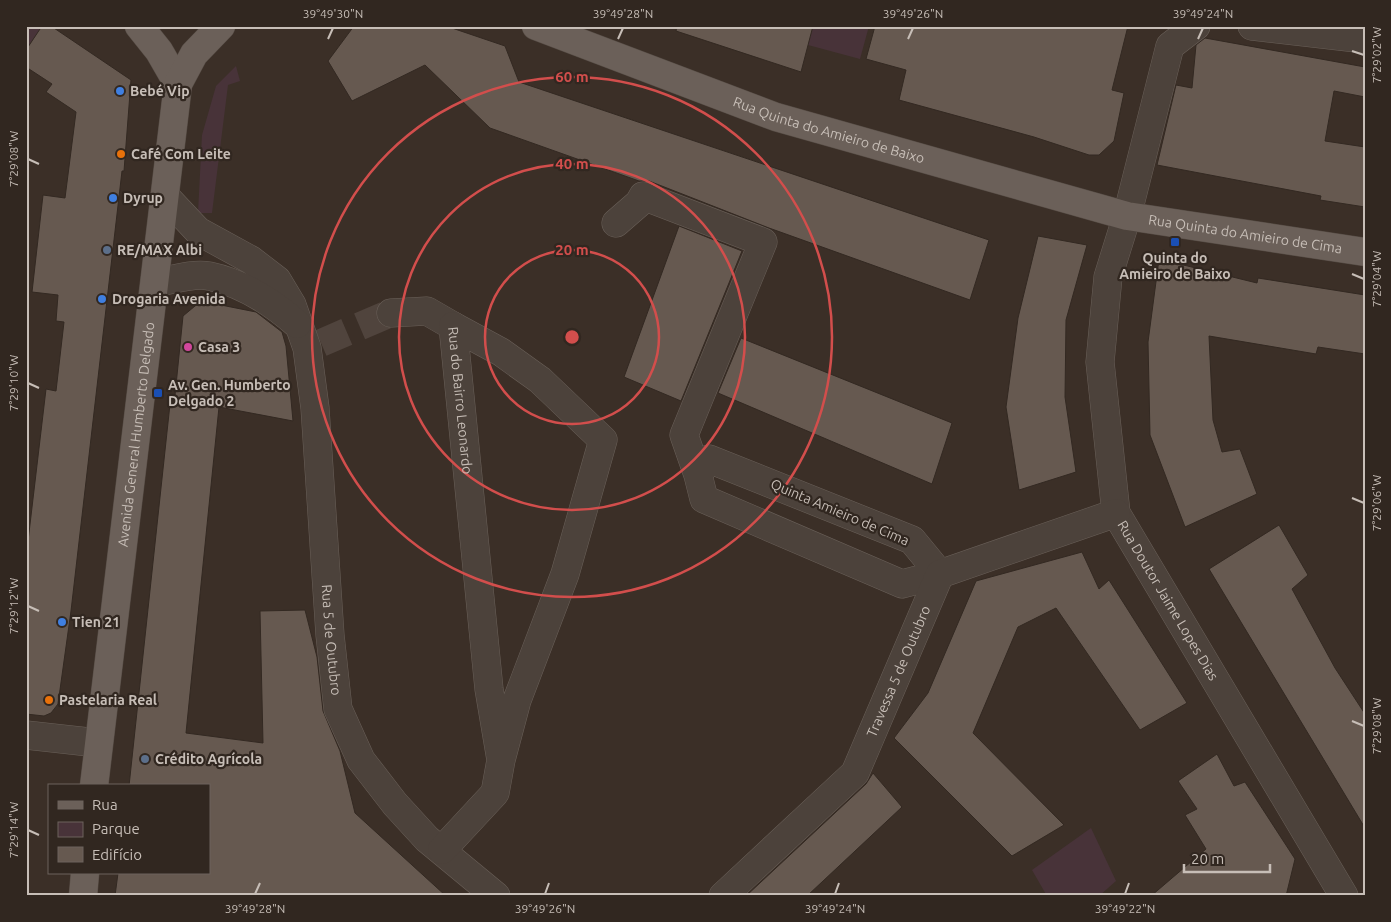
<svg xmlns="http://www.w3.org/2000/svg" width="1391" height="922" viewBox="0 0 1391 922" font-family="Ubuntu,sans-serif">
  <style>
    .green { fill: #483339 }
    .building { fill: #665950; stroke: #332922 }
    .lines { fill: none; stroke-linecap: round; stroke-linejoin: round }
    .minor-tunnel { stroke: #50443d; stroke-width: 28; stroke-dasharray: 28 14; stroke-linecap: butt }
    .minor-casing { stroke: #6a6059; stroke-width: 29 }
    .major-casing { stroke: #554b44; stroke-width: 29 }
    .minor { stroke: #4c423b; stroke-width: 28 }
    .major { stroke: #6b6059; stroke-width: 28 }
    .ticks { fill: none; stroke: #c7beb7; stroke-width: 2 }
    .ring { fill: none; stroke: #d24e4c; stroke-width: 2.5 }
    .shop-dot { fill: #3f7fe0; stroke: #312720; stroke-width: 2 }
    .food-dot { fill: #e8710a; stroke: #312720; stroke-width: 2 }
    .transit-dot { fill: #1a4fb4; stroke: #312720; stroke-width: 2 }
    .service-dot { fill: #5c6f8a; stroke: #312720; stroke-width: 2 }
    .hotel-dot { fill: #d1479c; stroke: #312720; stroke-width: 2 }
    .labels { text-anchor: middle; stroke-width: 4.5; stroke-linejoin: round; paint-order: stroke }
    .poi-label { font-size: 14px; font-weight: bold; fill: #c7beb7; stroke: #312720; text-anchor: start }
    .street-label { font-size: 14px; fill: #c7beb7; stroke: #312720 }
    .centre { fill: #d24e4c; stroke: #312720; stroke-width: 2.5 }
    .ring-label { font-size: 15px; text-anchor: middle; font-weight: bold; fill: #d24e4c; stroke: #312720; stroke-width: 4.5; stroke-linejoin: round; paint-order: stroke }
    .neatline { fill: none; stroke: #c7beb7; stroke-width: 2 }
    .ticks-label { font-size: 12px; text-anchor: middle; fill: #c7beb7 }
  </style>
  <rect width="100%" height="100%" fill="#3b2f27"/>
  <path class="green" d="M 26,26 L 43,26 L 26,49 Z
    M 813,26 L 869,26 L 860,59 L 808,45 Z
    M 236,66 L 240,81 L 228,85 L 212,213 L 198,213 L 202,135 L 216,86 Z
    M 1091,828 L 1116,881 L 1099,896 L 1047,896 L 1032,870 Z"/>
  <path class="building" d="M 42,26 L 51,26 L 131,80 L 124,171 L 122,171 L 71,611 L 58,704 L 51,713 L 44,716 L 26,714 L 26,558 L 46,389 L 56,391 L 64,322 L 56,321 L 58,295 L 32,292 L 43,195 L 65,198 L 76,112 L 46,92 L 52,84 L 26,67 L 26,50 Z
    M 354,26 L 446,26 L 505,46 L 519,82 L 989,240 L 970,300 L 769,228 L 649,181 L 639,181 L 490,128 L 425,65 L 352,101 L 328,61 Z
    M 677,26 L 813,26 L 801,72 L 676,31 Z
    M 875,26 L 1128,26 L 1112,90 L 1124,93 L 1114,141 L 1099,155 L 1089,155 L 1034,137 L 899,100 L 906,70 L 866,59 Z
    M 1205,38 L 1365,67 L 1365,97 L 1334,91 L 1325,141 L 1365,147 L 1365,207 L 1320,200 L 1321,196 L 1157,165 L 1176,85 L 1192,88 L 1196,45 Z
    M 679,226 L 742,251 L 681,401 L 624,377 Z
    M 1038,236 L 1087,245 L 1066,320 L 1065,397 L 1076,472 L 1019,490 L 1006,407 L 1018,318 Z
    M 1159,259 L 1257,283 L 1258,278 L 1365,295 L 1365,354 L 1318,347 L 1316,354 L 1209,336 L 1213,420 L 1222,452 L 1240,449 L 1257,494 L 1185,527 L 1150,435 L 1148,342 Z
    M 201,301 L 256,312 L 282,332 L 286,346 L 293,421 L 219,407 L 186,733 L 263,743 L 260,611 L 305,610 L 317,657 L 323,711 L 340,751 L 355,813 L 446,896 L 115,896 L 118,873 L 209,873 L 209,786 L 129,786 L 170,404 L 174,405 L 183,316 Z
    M 741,338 L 952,423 L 932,484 L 718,393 Z
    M 1279,525 L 1308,575 L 1292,589 L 1335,668 L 1365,714 L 1365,828 L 1209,569 Z
    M 1082,552 L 1099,589 L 1109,580 L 1187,703 L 1140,730 L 1056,608 L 1018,627 L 973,733 L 1064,825 L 1012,856 L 894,738 L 928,693 L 976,581 Z
    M 1217,754 L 1234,786 L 1245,782 L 1295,859 L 1286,896 L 1151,896 L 1206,849 L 1185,815 L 1197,809 L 1178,781 Z
    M 873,773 L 902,807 L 807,896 L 746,896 L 866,784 Z"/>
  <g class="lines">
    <path class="minor-tunnel" d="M 321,343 L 391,313"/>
    <g class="minor-casing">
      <g id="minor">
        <path id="s1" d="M 1196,26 L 1170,46 L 1127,216 L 1108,277 L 1100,362 L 1116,513 L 1344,896"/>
        <path d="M 1252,26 L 1365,39"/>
        <path id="s2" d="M 165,196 L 198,231 L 251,260 L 277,280 L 292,305 L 307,348 L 315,408 L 330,635 L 338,709 L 361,760 L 395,804 L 427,839 L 496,896"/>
        <path d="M 616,223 L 639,203 L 643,196 L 763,242 L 684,435 L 698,475 L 704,499 L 902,584 L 940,574 L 912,540 L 709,459 L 698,475"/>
        <path d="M 155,283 C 171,280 193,273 209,276 C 242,283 272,302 297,324"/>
        <path d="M 391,313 L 427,311 L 453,326"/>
        <path d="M 26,735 L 98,743"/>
        <path id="s3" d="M 442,850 L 495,793 L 501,760 L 517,700 L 565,574 L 603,440 L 540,380 L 501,352 L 453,326 L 489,689 L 501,760"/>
        <path id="s4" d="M 723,896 L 855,773 L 940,574 L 1116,513"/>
      </g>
    </g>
    <g class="major-casing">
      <g id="major">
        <path d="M 139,26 L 159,51 L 178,84"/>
        <path id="s5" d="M 536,26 L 776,117 L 1127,216 L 1365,252"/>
        <path id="s6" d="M 94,786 L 178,84 L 194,54 L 221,26"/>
        <path d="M 83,896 L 85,873"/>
      </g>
    </g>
    <use href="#minor" class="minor"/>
    <use href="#major" class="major"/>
  </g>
  <path class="ticks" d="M 328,39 L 333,28M 618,39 L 623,28M 908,39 L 913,28M 1198,39 L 1203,28M 1352,51 L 1364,55M 28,159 L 39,164M 1352,274 L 1364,279M 28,383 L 39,388M 1352,498 L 1364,503M 28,606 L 39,611M 1352,721 L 1364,726M 28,830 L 39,835M 255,894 L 260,883M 545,894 L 549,883M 835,894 L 839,883M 1125,894 L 1129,883"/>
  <g class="ring">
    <circle cx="572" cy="337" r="87"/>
    <circle cx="572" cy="337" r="173"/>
    <circle cx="572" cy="337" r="260"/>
  </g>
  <g class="shop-dot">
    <circle cx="120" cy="91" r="5"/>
    <circle cx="113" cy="198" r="5"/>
    <circle cx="102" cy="299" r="5"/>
    <circle cx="62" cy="622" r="5"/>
  </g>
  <g class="food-dot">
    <circle cx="121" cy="154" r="5"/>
    <circle cx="49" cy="700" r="5"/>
  </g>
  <g class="transit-dot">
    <rect x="1170" y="237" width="10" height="10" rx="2.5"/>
    <rect x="153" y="388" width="10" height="10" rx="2.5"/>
  </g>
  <g class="service-dot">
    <circle cx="107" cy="250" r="5"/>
    <circle cx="145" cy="759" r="5"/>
  </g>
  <circle class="hotel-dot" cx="188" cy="347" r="5"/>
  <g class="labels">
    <g class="poi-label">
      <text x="130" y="96">Bebé Vip</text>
      <text x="131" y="159">Café Com Leite</text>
      <text x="123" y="203">Dyrup</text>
      <text x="117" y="255">RE/MAX Albi</text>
      <text x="1175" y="263" text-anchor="middle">Quinta do<tspan x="1175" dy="16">Amieiro de Baixo</tspan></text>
      <text x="112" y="304">Drogaria Avenida</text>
      <text x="198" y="352">Casa 3</text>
      <text x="168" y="390">Av. Gen. Humberto<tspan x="168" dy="16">Delgado 2</tspan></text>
      <text x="72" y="627">Tien 21</text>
      <text x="59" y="705">Pastelaria Real</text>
      <text x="155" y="764">Crédito Agrícola</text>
    </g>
    <g class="street-label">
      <text dy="5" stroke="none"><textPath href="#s5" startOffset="311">Rua Quinta do Amieiro de Baixo</textPath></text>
      <text dy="5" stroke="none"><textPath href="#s5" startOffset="741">Rua Quinta do Amieiro de Cima</textPath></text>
      <text dy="5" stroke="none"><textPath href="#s3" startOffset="712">Rua do Bairro Leonardo</textPath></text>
      <text dy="5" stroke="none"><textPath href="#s6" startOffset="354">Avenida General Humberto Delgado</textPath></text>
      <text transform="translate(840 512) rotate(23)" y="5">Quinta Amieiro de Cima</text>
      <text dy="5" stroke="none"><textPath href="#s1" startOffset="611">Rua Doutor Jaime Lopes Dias</textPath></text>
      <text dy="5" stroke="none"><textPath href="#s2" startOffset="509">Rua 5 de Outubro</textPath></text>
      <text dy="5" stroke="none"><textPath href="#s4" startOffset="291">Travessa 5 de Outubro</textPath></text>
    </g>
  </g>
  <circle cx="572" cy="337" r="8" class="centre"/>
  <g class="ring-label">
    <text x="572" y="82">60 m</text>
    <text x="572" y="169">40 m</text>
    <text x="572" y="255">20 m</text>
  </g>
  <rect width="1391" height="922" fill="none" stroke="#312720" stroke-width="55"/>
  <rect x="48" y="784" width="162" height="90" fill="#312720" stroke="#6d635c"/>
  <rect x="58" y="801" width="25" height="8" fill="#6b6059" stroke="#6d635c"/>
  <text x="92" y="810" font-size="15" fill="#c7beb7">Rua</text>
  <rect x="58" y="822" width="25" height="15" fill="#483339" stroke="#6d635c"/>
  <text x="92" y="834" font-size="15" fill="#c7beb7">Parque</text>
  <rect x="58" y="847" width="25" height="15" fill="#665950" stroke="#6d635c"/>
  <text x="92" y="860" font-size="15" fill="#c7beb7">Edifício</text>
  <path d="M1184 864v8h86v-8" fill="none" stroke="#c7beb7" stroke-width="2.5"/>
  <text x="1191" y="864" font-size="15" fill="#c7beb7" stroke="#312720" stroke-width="4" paint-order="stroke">20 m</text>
  <rect x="28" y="28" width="1336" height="866" class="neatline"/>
  <g class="ticks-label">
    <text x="333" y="18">39°49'30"N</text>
    <text x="623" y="18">39°49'28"N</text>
    <text x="913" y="18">39°49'26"N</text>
    <text x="1203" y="18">39°49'24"N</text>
    <text transform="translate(1377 55) rotate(-90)" y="4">7°29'02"W</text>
    <text transform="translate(14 159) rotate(-90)" y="4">7°29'08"W</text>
    <text transform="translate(1377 279) rotate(-90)" y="4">7°29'04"W</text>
    <text transform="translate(14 383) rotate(-90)" y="4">7°29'10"W</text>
    <text transform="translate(1377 503) rotate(-90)" y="4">7°29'06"W</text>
    <text transform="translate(14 606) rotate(-90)" y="4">7°29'12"W</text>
    <text transform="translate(1377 726) rotate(-90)" y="4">7°29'08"W</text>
    <text transform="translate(14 830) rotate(-90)" y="4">7°29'14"W</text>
    <text x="255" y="913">39°49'28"N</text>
    <text x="545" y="913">39°49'26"N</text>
    <text x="835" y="913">39°49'24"N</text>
    <text x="1125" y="913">39°49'22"N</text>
  </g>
</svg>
